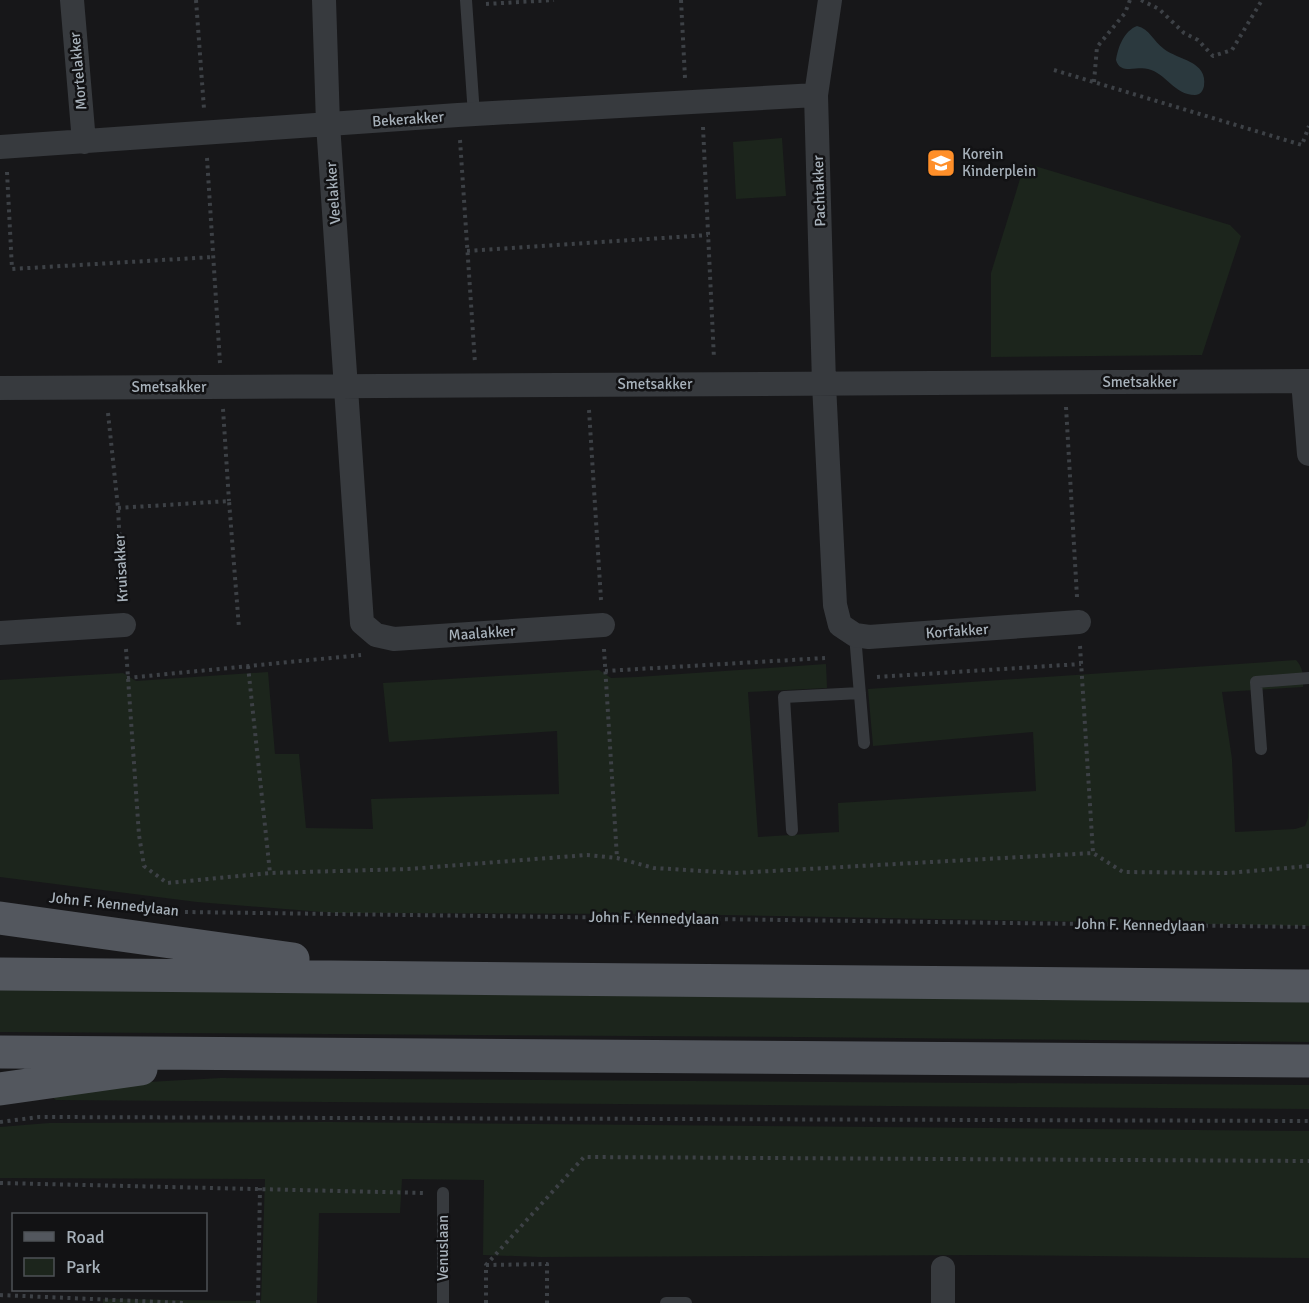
<svg xmlns="http://www.w3.org/2000/svg" width="1309" height="1303" viewBox="0 0 1309 1303" font-family="Signika,sans-serif">
  <style>
    .green { fill: #1c251c }
    .water { fill: #2b393e }
    .lines { fill: none; stroke-linecap: round; stroke-linejoin: round }
    .path { stroke: #3d4146; stroke-width: 4; stroke-dasharray: 3 4.5; stroke-linecap: butt }
    .service { stroke: #373a3e; stroke-width: 12 }
    .minor { stroke: #373a3e; stroke-width: 24 }
    .primary { stroke: #53575e; stroke-width: 33 }
    .labels { text-anchor: middle; stroke-width: 5; stroke-linejoin: round; paint-order: stroke }
    .street-label { font-size: 15px; fill: #a7b1ba; stroke: #121214 }
    .poi-label { font-size: 15px; fill: #a7b1ba; stroke: #121214; text-anchor: start }
  </style>
  <rect width="100%" height="100%" fill="#171719"/>
  <path class="green" d="M 782,138 L 786,196 L 736,199 L 733,142 Z
    M 1025,163 L 1230,225 L 1241,236 L 1202,355 L 991,357 L 991,273 Z
    M 1296,660 C 1303,667 1304,677 1303,687 L 1222,692 L 1232,759 L 1235,832 L 1295,829 L 1305,826 L 1308,818 L 1309,798 L 1309,926 L 665,914 L 335,913 L 197,902 L 0,877 L 0,680 L 123,673 L 136,681 L 268,672 L 275,754 L 299,754 L 306,828 L 373,829 L 371,799 L 559,794 L 557,731 L 389,742 L 383,683 L 599,670 L 611,678 L 637,677 L 826,664 L 827,688 L 748,692 L 758,837 L 839,832 L 838,803 L 1036,791 L 1033,732 L 873,746 L 868,689 Z
    M 0,988 L 1309,1000 L 1309,1042 L 798,1037 L 0,1032 Z
    M 221,1078 L 1309,1085 L 1309,1109 L 56,1100 L 47,1093 L 111,1084 Z
    M 329,1122 L 1309,1131 L 1309,1258 L 981,1255 L 541,1257 L 483,1255 L 484,1180 L 402,1179 L 400,1213 L 319,1213 L 317,1303 L 103,1303 L 103,1299 L 261,1301 L 265,1179 L 0,1178 L 0,1127 L 49,1123 Z"/>
  <path class="water" d="M 1137,26 C 1150,29 1153,41 1164,49 C 1178,60 1208,61 1204,86 C 1203,91 1200,95 1195,95 C 1174,95 1166,73 1148,69 C 1137,66 1120,75 1116,60 C 1118,47 1124,31 1137,26 Z"/>
  <g class="lines">
    <path class="path" d="M 196,0 L 204,109
      M 681,0 L 685,78
      M 1141,0 L 1159,9 L 1184,33 L 1198,40 L 1213,56 L 1232,50 L 1262,0
      M 486,4 L 554,0
      M 1054,70 L 1302,145 L 1309,126
      M 1094,82 L 1097,47 L 1125,13 L 1130,0
      M 703,127 L 714,359
      M 460,140 L 475,363
      M 207,158 L 220,363
      M 7,172 L 12,269 L 213,257
      M 467,251 L 708,235
      M 1066,407 L 1077,597
      M 223,409 L 229,501
      M 589,410 L 601,600
      M 108,413 L 118,508 L 123,602
      M 118,508 L 229,501 L 239,628
      M 1080,646 L 1093,853
      M 126,649 L 139,835 L 144,866 L 167,883 L 270,873 L 408,869 L 587,855 L 617,858 L 654,868 L 735,873 L 1093,853 L 1123,872 L 1229,873 L 1309,866
      M 604,649 L 617,858
      M 248,666 L 270,873
      M 605,671 L 825,658
      M 877,677 L 1081,664
      M 127,678 L 361,655
      M 185,912 L 1309,927
      M 0,1122 L 39,1117 L 1309,1121
      M 0,1183 L 424,1193
      M 486,1265 L 547,1264 L 547,1303
      M 0,1295 L 184,1303
      M 258,1303 L 260,1188
      M 486,1303 L 486,1265 L 584,1157 L 1309,1161"/>
    <path class="service" d="M 466,0 L 474,115
      M 855,635 L 864,743
      M 1261,749 L 1256,682 L 1309,678
      M 792,830 L 784,697 L 860,693
      M 443,1193 L 443,1303
      M 666,1303 L 686,1303"/>
    <path class="minor" d="M 72,0 L 84,142
      M 324,0 L 328,124 L 362,623 L 376,635 L 394,639 L 603,625
      M 830,0 L 816,95 L 824,384 L 835,605 L 840,625 L 855,635 L 869,637 L 1079,622
      M 0,147 L 458,115 L 816,95
      M 1303,381 L 1309,454
      M 0,388 L 1309,381
      M 0,633 L 124,625
      M 943,1303 L 943,1268"/>
    <path class="primary" d="M 0,918 L 293,959
      M 0,974 L 1309,986
      M 0,1052 L 1309,1061
      M 0,1089 L 141,1069"/>
  </g>
  <defs>
    <g id="school-square" transform="scale(1.5)"><rect x="-9" y="-9" width="18" height="18" rx="4" fill="#ff8f29" stroke="#121214"/><path d="M0-5L7-2L0 1L-7-2ZM-4 1L0 2.5L4 1V4Q0 6-4 4Z" fill="#fff"/></g>
  </defs>
  <g fill-rule="evenodd">
    <use href="#school-square" x="941" y="163"/>
  </g>
  <g class="labels">
    <g class="street-label">
      <text transform="translate(78 71) rotate(-95)" y="5">Mortelakker</text>
      <text transform="translate(408 119) rotate(-4)" y="5">Bekerakker</text>
      <text transform="translate(819 191) rotate(-92)" y="5">Pachtakker</text>
      <text transform="translate(333 193) rotate(-94)" y="5">Veelakker</text>
      <text x="1140" y="387">Smetsakker</text>
      <text x="655" y="389">Smetsakker</text>
      <text x="169" y="392">Smetsakker</text>
      <text transform="translate(121 568) rotate(-93)" y="5">Kruisakker</text>
      <text transform="translate(957 631) rotate(-4)" y="5">Korfakker</text>
      <text transform="translate(482 633) rotate(-4)" y="5">Maalakker</text>
      <text transform="translate(114 904) rotate(6)" y="5">John F. Kennedylaan</text>
      <text transform="translate(654 918) rotate(1)" y="5">John F. Kennedylaan</text>
      <text transform="translate(1140 925) rotate(1)" y="5">John F. Kennedylaan</text>
      <text transform="translate(443 1248) rotate(-90)" y="5">Venuslaan</text>
    </g>
    <g class="poi-label">
      <text x="962" y="159">Korein<tspan x="962" dy="17">Kinderplein</tspan></text>
    </g>
  </g>
  <rect x="12" y="1213" width="195" height="78" fill="#121214" stroke="#4e5256" stroke-width="1.5"/>
  <rect x="24" y="1232" width="30" height="9" fill="#53575e" stroke="#4e5256" stroke-width="1.5"/>
  <text x="66" y="1243" font-size="18" fill="#a7b1ba">Road</text>
  <rect x="24" y="1258" width="30" height="18" fill="#1c251c" stroke="#4e5256" stroke-width="1.5"/>
  <text x="66" y="1273" font-size="18" fill="#a7b1ba">Park</text>
</svg>
